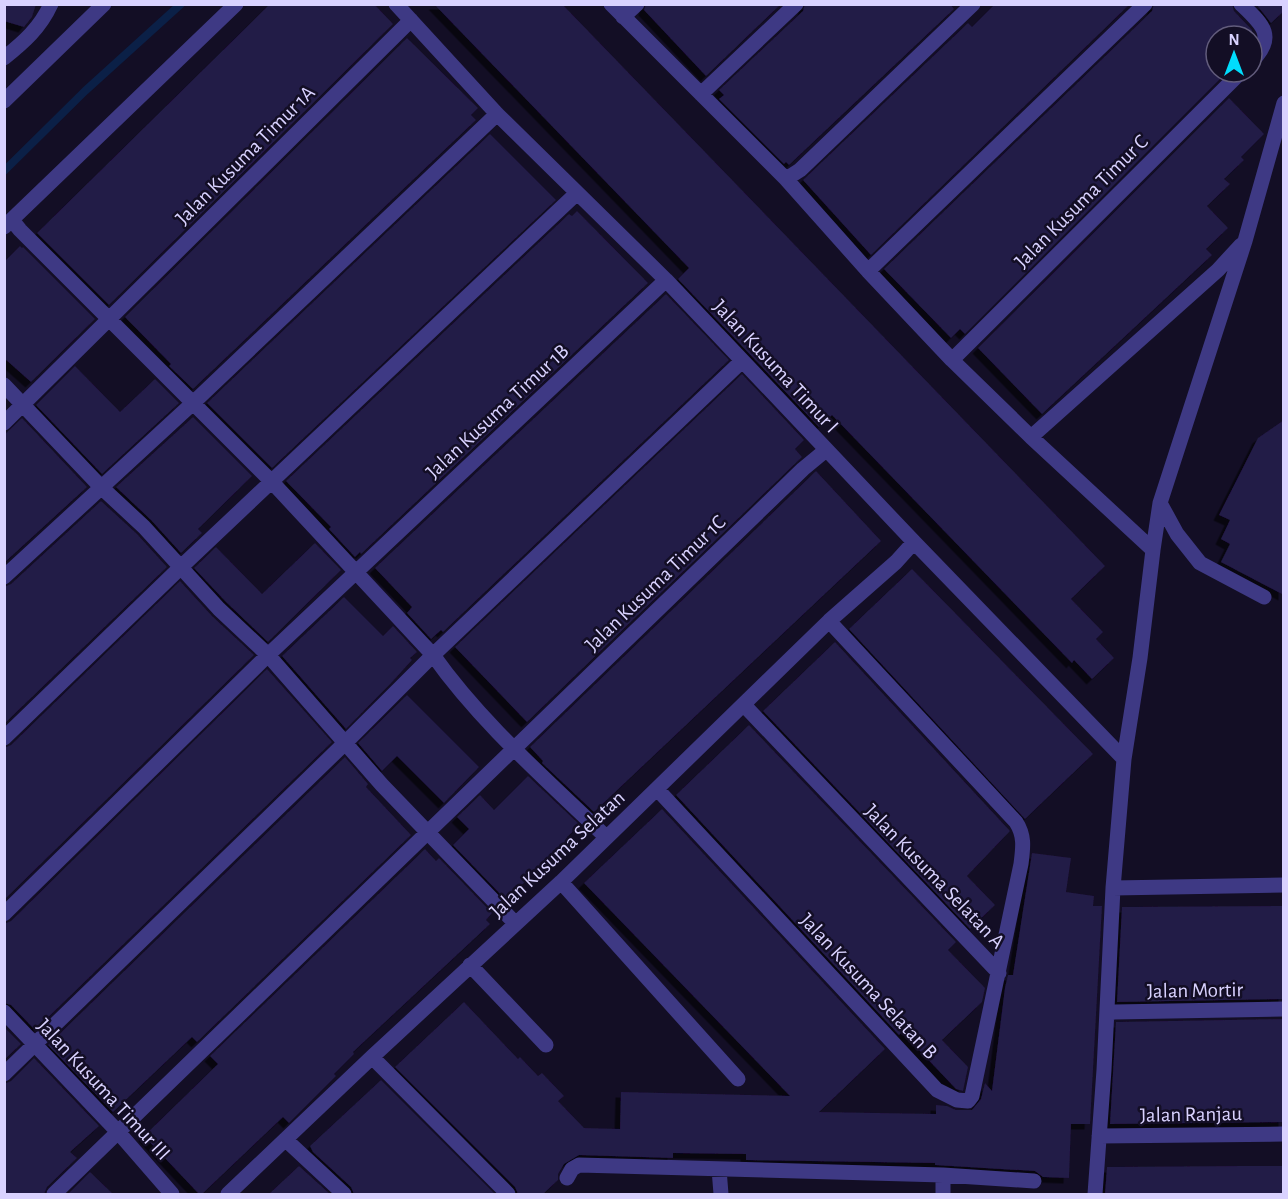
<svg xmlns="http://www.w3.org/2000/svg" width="1288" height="1199" viewBox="0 0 1288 1199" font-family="'Alegreya Sans',sans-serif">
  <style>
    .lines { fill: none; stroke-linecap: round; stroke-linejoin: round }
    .stream { stroke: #0b2047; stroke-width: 8 }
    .building { fill: #241a46; filter: url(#shadow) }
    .minor { stroke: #3e3984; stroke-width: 15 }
    .labels { text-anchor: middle; stroke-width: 5; stroke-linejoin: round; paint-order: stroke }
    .street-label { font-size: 21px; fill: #d9d2ff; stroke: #130e25 }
  </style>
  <defs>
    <filter id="shadow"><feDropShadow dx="-5.5" dy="5.5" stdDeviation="0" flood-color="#0009"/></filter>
  </defs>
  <rect width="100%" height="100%" fill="#130e25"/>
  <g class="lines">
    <path class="stream" d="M 4,171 L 85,91 L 181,4"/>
  </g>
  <path class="building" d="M 4,4 L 36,4 L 32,17 L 24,27 L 4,21 Z
    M 270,4 L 374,4 L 393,24 L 109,305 L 37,233 Z
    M 434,4 L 562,4 L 1105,566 L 1071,599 L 1103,632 L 1096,639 L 1114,658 L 1092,679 L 1074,660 L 1072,663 L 832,415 L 819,427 L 678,279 L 689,268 Z
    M 646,4 L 781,4 L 706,76 L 644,10 Z
    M 805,4 L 950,4 L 954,9 L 789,165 L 786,162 L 784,164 L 719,99 L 724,95 L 719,90 L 803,11 Z
    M 995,4 L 1130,4 L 871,255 L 803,180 L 968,23 L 972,27 Z
    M 1154,4 L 1232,4 L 1234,11 L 1252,30 L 1254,41 L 1252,46 L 1252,36 L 1216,36 L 1216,72 L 1227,72 L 965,334 L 960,329 L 951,338 L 884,269 L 1152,11 Z
    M 1256,4 L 1284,4 L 1284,11 L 1271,23 Z
    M 407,38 L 478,108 L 471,115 L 476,120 L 193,389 L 169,366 L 171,364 L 125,317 Z
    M 1229,98 L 1264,134 L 1241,157 L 1244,160 L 1224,179 L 1230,184 L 1207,206 L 1228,228 L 1206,249 L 1212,255 L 1042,414 L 978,348 Z
    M 490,134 L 556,200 L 272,468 L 207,403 Z
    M 577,211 L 648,283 L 361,554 L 360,552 L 355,557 L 329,529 L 331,527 L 327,523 L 286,481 L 569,214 L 572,216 Z
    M 20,246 L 22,248 L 23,247 L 95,319 L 31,382 L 4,358 L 4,262 Z
    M 666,294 L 729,360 L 443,632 L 441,630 L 431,639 L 407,613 L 412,607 L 375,568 Z
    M 75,366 L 120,412 L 155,379 L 179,403 L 102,474 L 36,405 Z
    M 742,374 L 804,440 L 795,449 L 802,457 L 527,722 L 455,647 Z
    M 193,417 L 252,476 L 198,529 L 202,533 L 181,553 L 151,520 L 116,487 Z
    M 22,418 L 87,487 L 4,563 L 4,435 Z
    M 1284,420 L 1284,595 L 1221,562 L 1230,544 L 1221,539 L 1230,520 L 1219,515 L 1258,438 Z
    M 816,471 L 881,541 L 594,812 L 542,763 L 543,761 L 530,747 Z
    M 101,501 L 137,534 L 167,567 L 4,724 L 4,587 L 11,584 Z
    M 315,543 L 341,570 L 268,642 L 226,602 L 194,568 L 216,547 L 262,594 Z
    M 912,569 L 1093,754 L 1025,819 L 849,629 Z
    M 180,581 L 212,616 L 254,655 L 4,900 L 4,748 L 11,745 Z
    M 344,597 L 383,636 L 393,626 L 417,652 L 410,658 L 412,660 L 393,681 L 346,729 L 282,656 Z
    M 835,642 L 1010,831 L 967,876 L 995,905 L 970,929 L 763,711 Z
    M 267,669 L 332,742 L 35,1030 L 11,1005 L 4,1003 L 4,924 L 11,921 Z
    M 407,695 L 479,767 L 444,803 L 397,756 L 382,771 L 358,743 Z
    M 749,725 L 956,942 L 948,950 L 985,988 L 982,1002 L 942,1040 L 968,1067 L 963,1091 L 956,1089 L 902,1032 L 899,1035 L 676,795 Z
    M 345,757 L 368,784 L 366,787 L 411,835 L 197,1042 L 192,1037 L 113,1112 L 48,1045 Z
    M 528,776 L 580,825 L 567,837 L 569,840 L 506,900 L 453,845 L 469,829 L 457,817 L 480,795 L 494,810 Z
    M 662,809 L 885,1049 L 819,1112 L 936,1114 L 936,1105 L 947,1106 L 956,1110 L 972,1110 L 981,1099 L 985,1083 L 992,1091 L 1005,988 L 1008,975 L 1013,975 L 1032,853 L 1071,858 L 1066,892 L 1094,896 L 1093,906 L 1102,906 L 1090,1124 L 1071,1124 L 1069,1178 L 1043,1177 L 1035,1171 L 935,1165 L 935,1163 L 746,1160 L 746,1154 L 673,1153 L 673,1158 L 579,1155 L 564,1164 L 558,1174 L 558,1180 L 543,1194 L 518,1194 L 515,1187 L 395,1067 L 464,1002 L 518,1059 L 520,1057 L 538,1076 L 542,1073 L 564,1096 L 558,1101 L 584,1128 L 620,1129 L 621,1092 L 790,1096 L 584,883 Z
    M 425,849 L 436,861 L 439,858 L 492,913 L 486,920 L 490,924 L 353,1052 L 354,1054 L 334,1074 L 336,1076 L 289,1123 L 283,1117 L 202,1194 L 199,1194 L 144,1136 L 218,1064 L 210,1056 Z
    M 1284,906 L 1284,999 L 1117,1002 L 1122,907 Z
    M 1284,1019 L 1284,1122 L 1110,1124 L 1116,1022 Z
    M 4,1027 L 21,1044 L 4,1060 Z
    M 34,1058 L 99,1126 L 70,1152 L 77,1158 L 47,1187 L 44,1194 L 4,1194 L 4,1084 L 11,1081 Z
    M 381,1080 L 495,1194 L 354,1194 L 351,1187 L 313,1152 L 310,1146 Z
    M 299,1166 L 330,1194 L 269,1194 Z
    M 1242,1166 L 1284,1166 L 1284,1194 L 1105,1194 L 1107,1167 Z
    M 90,1172 L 113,1194 L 68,1194 Z"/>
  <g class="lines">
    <path class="minor" d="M 396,4 L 497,114 L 666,280 L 914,542 L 1124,759
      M 611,4 L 786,179 L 868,271 L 952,360 L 1031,437 L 1153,550
      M 1241,4 C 1262,24 1277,36 1252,61
      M 623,17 L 637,4
      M 4,58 C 24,42 40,28 51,4
      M 701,94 L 796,4
      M 4,101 L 104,4
      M 786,179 L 800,170 L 973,4
      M 12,220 L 20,230 L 272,482 L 433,655 C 481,723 546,779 606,837
      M 4,227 L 236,4
      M 868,271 L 1145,4
      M 952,360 L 1241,72
      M 4,385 L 101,487 L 144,527 L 219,609 L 268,655 L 382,785 L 515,923
      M 4,423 L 411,20
      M 1031,437 L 1218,270 L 1241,245
      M 1160,503 L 1177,534 L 1200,563 L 1264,597
      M 4,577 L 193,403 L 497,114
      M 744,705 L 999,973
      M 4,738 L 182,566 L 577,193
      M 657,789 L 937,1090 L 957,1100 L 968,1101 L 972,1096 L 1021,864 C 1023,848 1025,836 1016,822 L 829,621
      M 561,882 L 738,1079
      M 1113,888 L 1284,885
      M 4,914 L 268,655 L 666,280
      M 470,965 L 546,1045
      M 4,1012 L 119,1133 L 172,1194
      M 1108,1014 L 1114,1012 L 1284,1009
      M 372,1057 L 508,1194
      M 4,1074 L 345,743 L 433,655 L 742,361
      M 1099,1136 L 1284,1134
      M 286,1140 L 344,1194
      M 719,1169 L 721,1194
      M 567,1178 L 572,1169 L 579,1165 L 943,1175 L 1034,1181
      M 54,1194 L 803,469 L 826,450
      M 228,1194 L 372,1057 L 561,882 L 829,621 L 896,562 L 914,542
      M 943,1194 L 943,1175
      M 1095,1194 L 1104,1070 L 1113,888 L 1124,759 L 1140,658 L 1153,550 L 1160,503 L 1245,241 L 1284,103"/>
  </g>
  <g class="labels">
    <g class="street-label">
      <text transform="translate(245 155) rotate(-45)" y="7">Jalan Kusuma Timur 1A</text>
      <text transform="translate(1081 201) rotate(-45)" y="7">Jalan Kusuma Timur C</text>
      <text transform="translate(776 366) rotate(47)" y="7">Jalan Kusuma Timur I</text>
      <text transform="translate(497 411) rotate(-43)" y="7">Jalan Kusuma Timur 1B</text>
      <text transform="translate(655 583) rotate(-44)" y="7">Jalan Kusuma Timur 1C</text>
      <text transform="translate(557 854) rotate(-43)" y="7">Jalan Kusuma Selatan</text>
      <text transform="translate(935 876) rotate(46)" y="7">Jalan Kusuma Selatan A</text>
      <text transform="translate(869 986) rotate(47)" y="7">Jalan Kusuma Selatan B</text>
      <text transform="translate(1195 990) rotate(-1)" y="7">Jalan Mortir</text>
      <text transform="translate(104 1089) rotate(47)" y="7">Jalan Kusuma Timur III</text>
      <text transform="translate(1191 1114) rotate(-1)" y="7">Jalan Ranjau</text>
    </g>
  </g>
  <rect width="1288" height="1199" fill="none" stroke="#d9d2ff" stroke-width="12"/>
  <g transform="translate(1234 54)"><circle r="28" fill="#130e25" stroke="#625c7c" stroke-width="1.5"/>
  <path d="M0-4.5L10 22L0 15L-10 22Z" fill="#00ddfd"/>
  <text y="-9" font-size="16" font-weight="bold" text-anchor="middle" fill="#d9d2ff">N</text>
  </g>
</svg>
